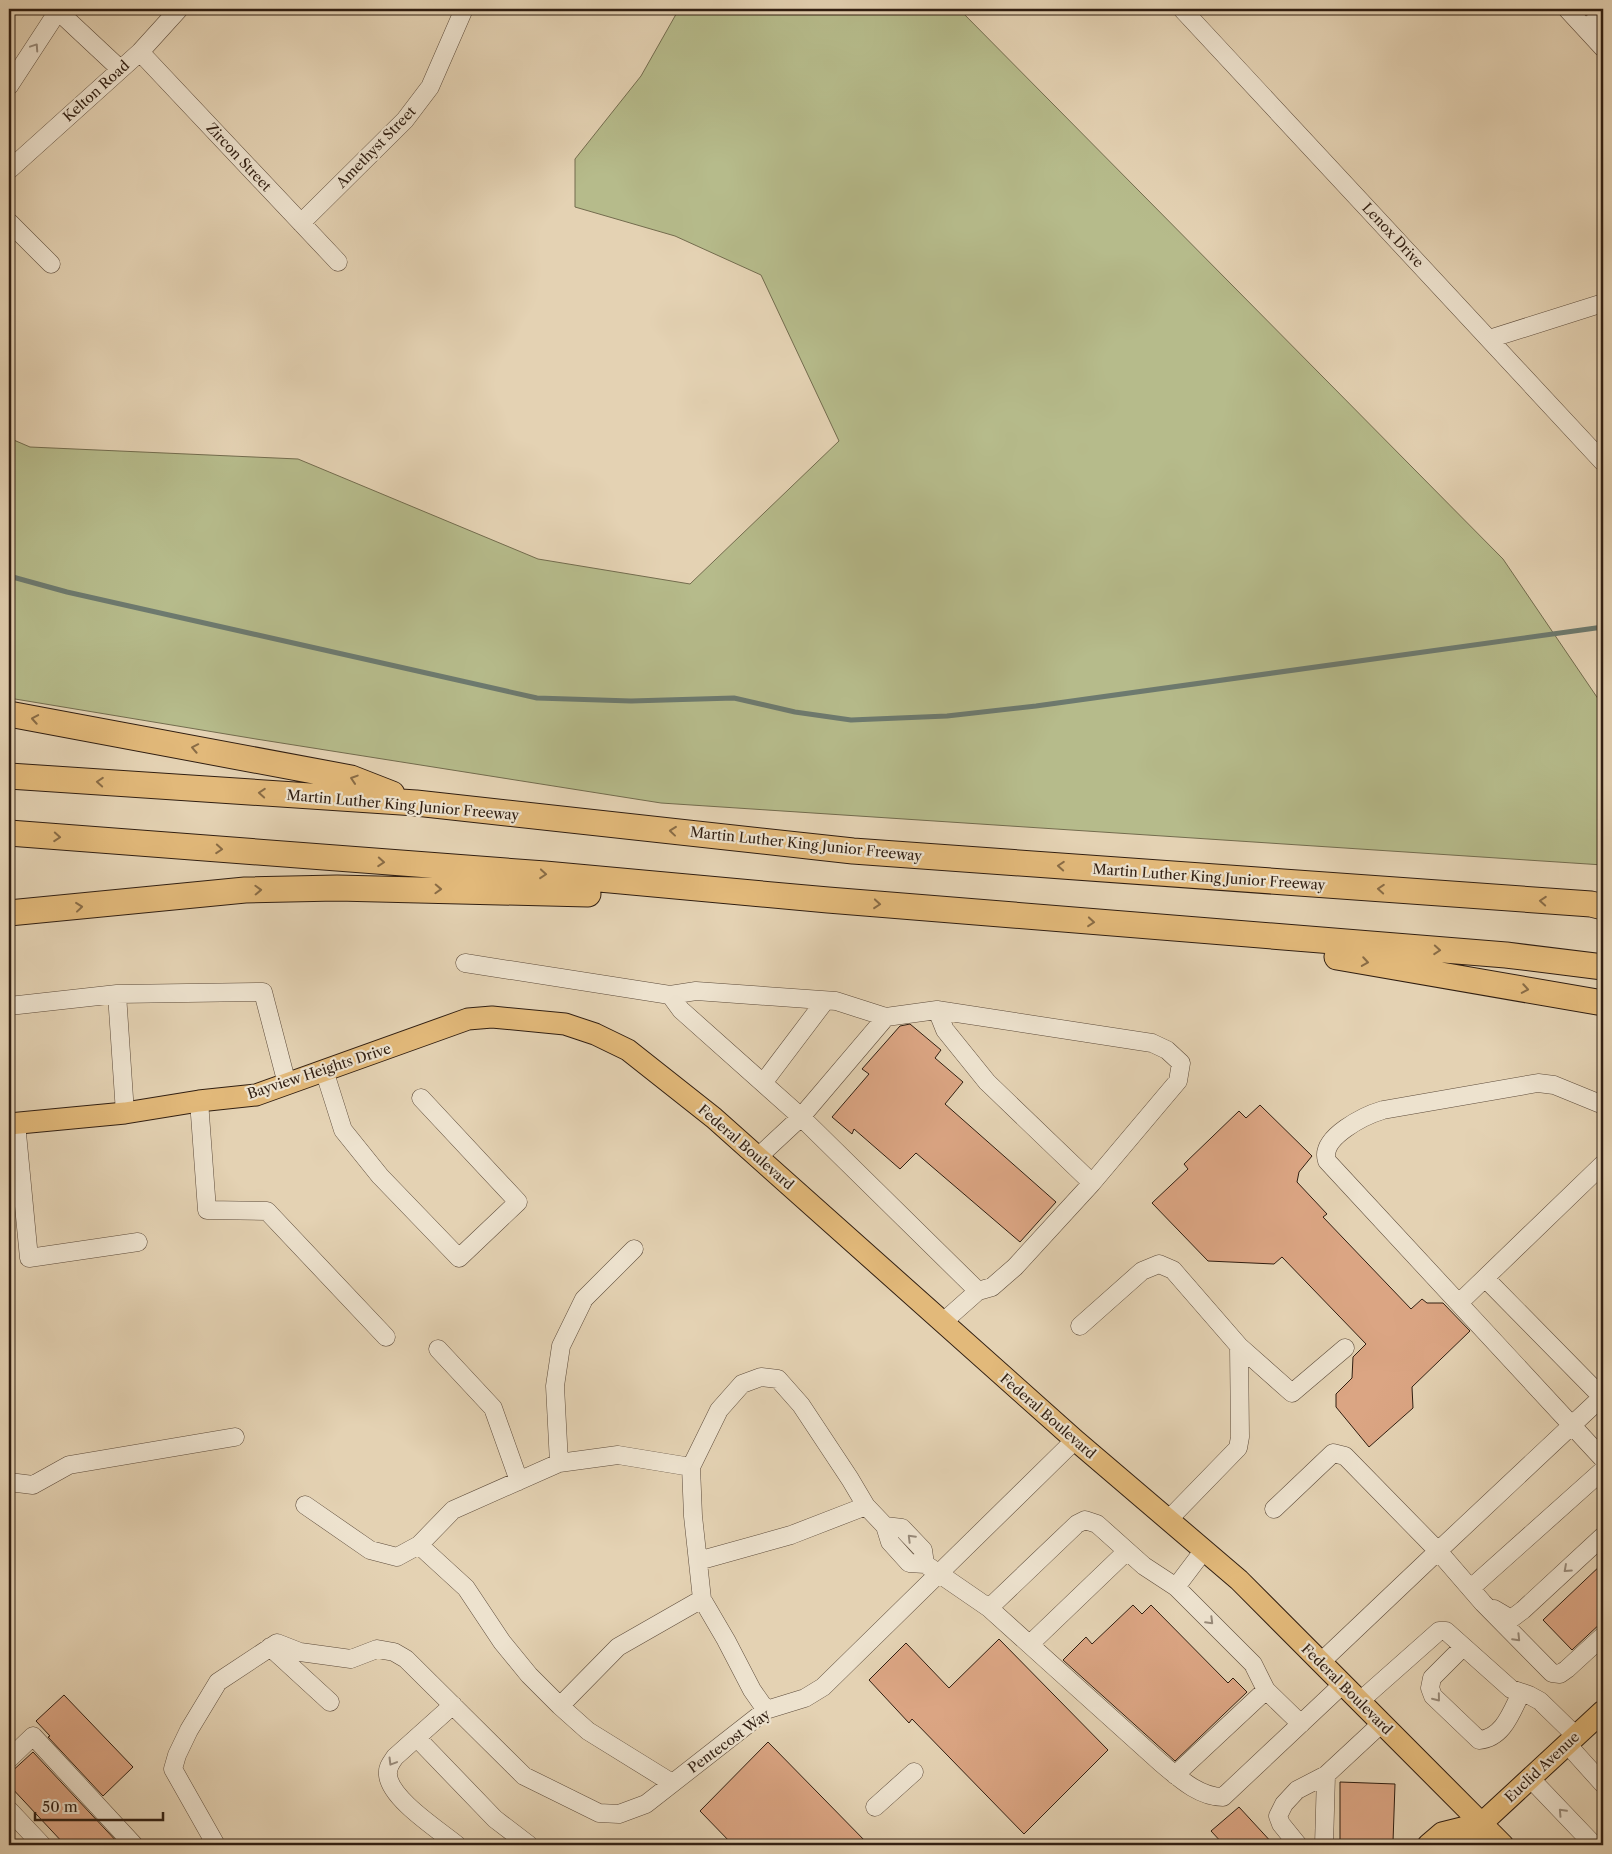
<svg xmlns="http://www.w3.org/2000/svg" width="1612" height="1854" viewBox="0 0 1612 1854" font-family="'Libre Caslon Text',serif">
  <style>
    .green { fill: #b6bb8b; stroke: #736c4e }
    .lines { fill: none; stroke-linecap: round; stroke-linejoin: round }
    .stream { stroke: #6d7a6f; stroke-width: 5 }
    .building { fill: #dba583; stroke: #301e11 }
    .minor-casing { stroke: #5d4b3a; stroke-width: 19 }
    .major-casing { stroke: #301e11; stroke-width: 23 }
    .highway-casing { stroke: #301e11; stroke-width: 27 }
    .minor { stroke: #ede2ce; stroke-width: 18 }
    .major { stroke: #e2b97a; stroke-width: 21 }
    .highway { stroke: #e2b97a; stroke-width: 25 }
    .oneway { stroke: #988a79 }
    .oneway2 { stroke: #896c46 }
    .labels { text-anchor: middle; stroke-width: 4.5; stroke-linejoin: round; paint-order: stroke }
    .street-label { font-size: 14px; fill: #301e11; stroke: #ede2ce }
  </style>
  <rect width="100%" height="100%" fill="#e4d2b3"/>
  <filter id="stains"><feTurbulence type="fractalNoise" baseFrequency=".004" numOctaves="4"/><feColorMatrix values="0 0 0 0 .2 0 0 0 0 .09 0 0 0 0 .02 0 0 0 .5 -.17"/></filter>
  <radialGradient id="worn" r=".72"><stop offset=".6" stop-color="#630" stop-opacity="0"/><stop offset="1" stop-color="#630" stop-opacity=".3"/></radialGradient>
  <path class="green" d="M 679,9 L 959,9 L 1503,559 L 1603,706 L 1603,865 L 661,803 L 256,739 L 9,698 L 9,438 L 30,447 L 298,459 L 538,559 L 690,584 L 839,441 L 761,275 L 675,236 L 575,207 L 575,159 L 641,76 Z"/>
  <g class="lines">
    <path class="stream" d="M 9,576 L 67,592 L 537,698 L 631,701 L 734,698 L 795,712 L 851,720 L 947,716 L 1036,706 L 1603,627"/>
  </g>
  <path class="building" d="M 910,1024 L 941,1050 L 935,1058 L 963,1082 L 945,1104 L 1056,1202 L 1020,1242 L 916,1153 L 900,1169 L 854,1129 L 852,1134 L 832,1117 L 869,1074 L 862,1069 L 900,1026 Z
    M 1260,1105 L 1312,1156 L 1299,1172 L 1297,1182 L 1327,1214 L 1323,1217 L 1411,1309 L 1422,1299 L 1427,1303 L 1443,1303 L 1470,1331 L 1412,1387 L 1413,1408 L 1369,1447 L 1336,1407 L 1336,1394 L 1352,1378 L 1353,1357 L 1366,1344 L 1282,1257 L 1274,1264 L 1208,1261 L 1152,1203 L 1188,1169 L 1184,1164 L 1239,1111 L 1246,1118 Z
    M 1603,1563 L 1603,1621 L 1572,1650 L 1543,1620 Z
    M 1133,1605 L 1142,1614 L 1151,1605 L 1228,1683 L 1233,1678 L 1247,1692 L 1175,1761 L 1063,1660 L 1086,1637 L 1092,1644 Z
    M 999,1639 L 1108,1750 L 1024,1834 L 912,1719 L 909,1723 L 869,1680 L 906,1643 L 949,1688 Z
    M 64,1695 L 133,1767 L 103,1796 L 48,1737 L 50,1736 L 36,1721 Z
    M 768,1742 L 820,1795 L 869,1845 L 733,1845 L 700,1811 Z
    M 33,1752 L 120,1845 L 65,1845 L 9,1785 L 9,1774 Z
    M 1340,1782 L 1395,1784 L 1393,1842 L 1340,1842 Z
    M 1239,1807 L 1274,1845 L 1224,1845 L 1211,1831 Z"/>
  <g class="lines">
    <g class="minor-casing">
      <path id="minor" d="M 1182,9 L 1603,462
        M 1567,9 L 1603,48
        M 58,11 L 120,69
        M 1586,29 L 1603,13
        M 140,52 L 338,262
        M 9,86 L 58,11 L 55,9
        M 9,170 L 140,52 L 179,9
        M 9,222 L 51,264
        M 301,223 L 405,120 L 430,87 L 464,9
        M 1489,339 L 1603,303
        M 465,963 L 670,995
        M 117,994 L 125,1113
        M 9,1006 L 117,994 L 263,992 L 287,1084
        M 937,1010 L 945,1030 L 987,1082 L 1092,1183
        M 324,1070 L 343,1130 L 380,1176 L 459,1258 L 518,1202 L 421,1098
        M 763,1083 L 825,1001
        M 199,1101 L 207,1210 L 267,1211 L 386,1337
        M 1603,1105 L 1554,1085 L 1538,1083 L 1383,1110 C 1366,1115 1319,1137 1327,1161 L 1603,1459
        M 16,1123 L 29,1258 L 138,1242
        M 758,1157 L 801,1117 L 886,1017
        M 1485,1278 L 1602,1397
        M 1459,1303 L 1603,1164
        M 943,1322 L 978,1291 L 992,1287 L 1015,1267 L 1092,1183 L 1178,1081 L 1181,1063 L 1167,1050 L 1152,1043 L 937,1010 L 886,1017 L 836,1001 L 696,991 L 670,995 L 681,1010 L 801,1117 L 978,1291
        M 1080,1326 L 1142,1271 L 1159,1264 L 1173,1270 L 1239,1346
        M 438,1349 L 493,1408 L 519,1481
        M 559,1463 L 555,1386 L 561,1346 L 584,1299 L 634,1249
        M 9,1482 L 33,1485 L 69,1465 L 235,1437
        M 305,1505 L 370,1550 L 397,1557 L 419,1545
        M 1274,1509 L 1333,1453 L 1345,1456 L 1438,1551 L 1603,1396
        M 1168,1520 L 1238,1448 L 1240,1437 L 1239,1346 L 1292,1393 L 1345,1348
        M 885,1526 L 902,1528 L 923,1550 L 925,1564
        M 698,1561 L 791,1535 L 866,1506
        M 1176,1587 L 1253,1664 L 1266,1690 L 1301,1724
        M 1471,1588 L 1603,1470
        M 989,1608 L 1077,1524 L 1085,1520 L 1097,1524 L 1144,1566 L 1176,1587 L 1204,1550
        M 1494,1609 L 1511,1619 L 1523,1610 L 1603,1536
        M 1030,1644 L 1127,1551
        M 270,1647 L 330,1702
        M 1463,1647 L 1432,1678 L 1430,1688 L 1433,1696 L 1479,1740 C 1503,1738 1511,1713 1521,1693
        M 1321,1662 L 1438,1551 L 1483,1603 L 1552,1673 L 1560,1674 L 1567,1669 L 1603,1636
        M 1360,1701 L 1439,1631 L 1446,1631 L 1511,1689 L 1529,1695 L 1540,1701 L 1576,1736
        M 453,1705 L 395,1757 C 391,1763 387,1767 388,1775 C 390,1799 439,1830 457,1845
        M 560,1706 L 618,1647 L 702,1599
        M 766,1710 L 752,1690 L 726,1640 L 702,1599 L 693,1516 L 691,1467 L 719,1410 L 742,1384 L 761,1377 L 778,1379 L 801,1405 L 850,1479 L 866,1506 L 885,1526 L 890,1542 L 909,1563 L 925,1564 L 989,1608 L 1161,1763 C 1179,1778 1199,1797 1223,1797 L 1343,1684
        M 417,1738 L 495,1819 L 529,1845
        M 1567,1744 L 1603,1784
        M 9,1759 L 33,1736 L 134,1845
        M 1175,1775 L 1266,1690
        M 1530,1778 L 1594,1845
        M 672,1783 L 588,1731 L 560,1706 L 529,1675 L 502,1642 L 466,1588 L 419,1545 L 453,1510 L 559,1463 L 618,1455 L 691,1467
        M 875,1807 L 914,1772
        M 9,1810 L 42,1845
        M 216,1845 L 173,1769 L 177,1755 L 189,1730 L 218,1682 L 277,1643 L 300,1652 L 351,1659 L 377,1649 L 394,1652 L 406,1659 L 524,1776 L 599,1813 L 619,1814 L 646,1804 L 766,1710 L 805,1698 L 823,1687 L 1075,1440
        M 1298,1845 L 1281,1824 L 1278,1816 L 1284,1804 L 1297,1790 L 1326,1775 L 1382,1723
        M 1324,1845 L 1326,1775"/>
    </g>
    <g class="major-casing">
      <path id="major" d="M 9,1124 L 125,1113 L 199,1101 L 256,1095 L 468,1019 L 492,1017 L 565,1024 L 595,1034 L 628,1050 L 714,1118 L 1075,1440 L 1239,1580 L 1503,1845
        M 1428,1845 L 1442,1833 L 1482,1823
        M 1470,1845 L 1482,1823 L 1603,1711"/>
    </g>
    <g class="highway-casing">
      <path id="highway" d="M 9,714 L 351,778 L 392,794
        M 9,776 L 416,803 L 853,851 L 1591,904 L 1603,907
        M 9,833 L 545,874 L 828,900 L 1506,955 L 1603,967
        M 9,913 L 245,890 L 337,888 L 588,894
        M 1337,957 L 1603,1003"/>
    </g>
    <use href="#minor" class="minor"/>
    <use href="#major" class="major"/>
    <use href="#highway" class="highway"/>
  </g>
  <defs><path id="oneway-chevron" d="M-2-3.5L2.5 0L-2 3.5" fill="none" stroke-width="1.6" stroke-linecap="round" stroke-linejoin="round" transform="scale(1.25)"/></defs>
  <g class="oneway">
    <use href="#oneway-chevron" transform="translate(35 47) rotate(-56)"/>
    <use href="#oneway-chevron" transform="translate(911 1538) rotate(-135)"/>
    <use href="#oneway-chevron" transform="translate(1567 1569) rotate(138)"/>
    <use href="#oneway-chevron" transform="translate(1210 1621) rotate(45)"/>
    <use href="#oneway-chevron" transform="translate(1517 1638) rotate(46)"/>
    <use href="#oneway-chevron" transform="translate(1437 1698) rotate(51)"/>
    <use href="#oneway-chevron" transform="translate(392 1762) rotate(121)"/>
    <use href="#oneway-chevron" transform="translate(1562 1812) rotate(-133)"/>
  </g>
  <g class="oneway2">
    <use href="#oneway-chevron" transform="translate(35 719) rotate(-170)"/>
    <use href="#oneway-chevron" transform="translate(195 748) rotate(-169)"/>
    <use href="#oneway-chevron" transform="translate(354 779) rotate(-162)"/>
    <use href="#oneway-chevron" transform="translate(100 782) rotate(-176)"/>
    <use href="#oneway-chevron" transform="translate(262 793) rotate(-176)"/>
    <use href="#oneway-chevron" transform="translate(673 831) rotate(-174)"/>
    <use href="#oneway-chevron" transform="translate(57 837) rotate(4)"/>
    <use href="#oneway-chevron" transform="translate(219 849) rotate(4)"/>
    <use href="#oneway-chevron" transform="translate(381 862) rotate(4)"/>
    <use href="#oneway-chevron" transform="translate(1061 866) rotate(-176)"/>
    <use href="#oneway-chevron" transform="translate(543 874) rotate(5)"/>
    <use href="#oneway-chevron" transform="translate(438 889) rotate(2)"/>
    <use href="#oneway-chevron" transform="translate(1381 889) rotate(-176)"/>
    <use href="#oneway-chevron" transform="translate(258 890) rotate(-2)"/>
    <use href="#oneway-chevron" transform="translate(1543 901) rotate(-176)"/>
    <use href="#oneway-chevron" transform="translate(877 904) rotate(5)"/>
    <use href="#oneway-chevron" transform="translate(79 907) rotate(-6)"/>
    <use href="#oneway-chevron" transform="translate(1091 922) rotate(5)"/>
    <use href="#oneway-chevron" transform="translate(1437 950) rotate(4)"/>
    <use href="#oneway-chevron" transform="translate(1365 962) rotate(9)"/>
    <use href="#oneway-chevron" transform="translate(1525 989) rotate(10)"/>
  </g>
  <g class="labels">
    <g class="street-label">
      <text transform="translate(96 91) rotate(-42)" y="5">Kelton Road</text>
      <text transform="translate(376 147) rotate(-46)" y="5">Amethyst Street</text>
      <text transform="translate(239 157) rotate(47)" y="5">Zircon Street</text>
      <text transform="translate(1393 235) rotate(47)" y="5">Lenox Drive</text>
      <text transform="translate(403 805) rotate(5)" y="5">Martin Luther King Junior Freeway</text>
      <text transform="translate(806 844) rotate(6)" y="5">Martin Luther King Junior Freeway</text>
      <text transform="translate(1209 877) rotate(4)" y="5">Martin Luther King Junior Freeway</text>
      <text transform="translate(319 1071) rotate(-18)" y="5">Bayview Heights Drive</text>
      <text transform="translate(746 1147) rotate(41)" y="5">Federal Boulevard</text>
      <text transform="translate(1048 1416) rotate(41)" y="5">Federal Boulevard</text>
      <text transform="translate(1347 1689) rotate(45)" y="5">Federal Boulevard</text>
      <text transform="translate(729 1741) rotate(-36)" y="5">Pentecost Way</text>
      <text transform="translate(1542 1767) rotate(-43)" y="5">Euclid Avenue</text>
    </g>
  </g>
  <rect width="1612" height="1854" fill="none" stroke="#e4d2b3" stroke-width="30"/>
  <rect x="10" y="10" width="1592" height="1834" fill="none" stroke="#301e11" stroke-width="2.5"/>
  <rect x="15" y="15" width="1582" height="1824" fill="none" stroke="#301e11"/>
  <path d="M35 1812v8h128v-8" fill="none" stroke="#301e11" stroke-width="2.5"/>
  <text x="42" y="1812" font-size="15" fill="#301e11" stroke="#ede2ce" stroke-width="4" paint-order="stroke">50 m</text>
  <rect width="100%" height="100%" filter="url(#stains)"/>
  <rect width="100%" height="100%" fill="url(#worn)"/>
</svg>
